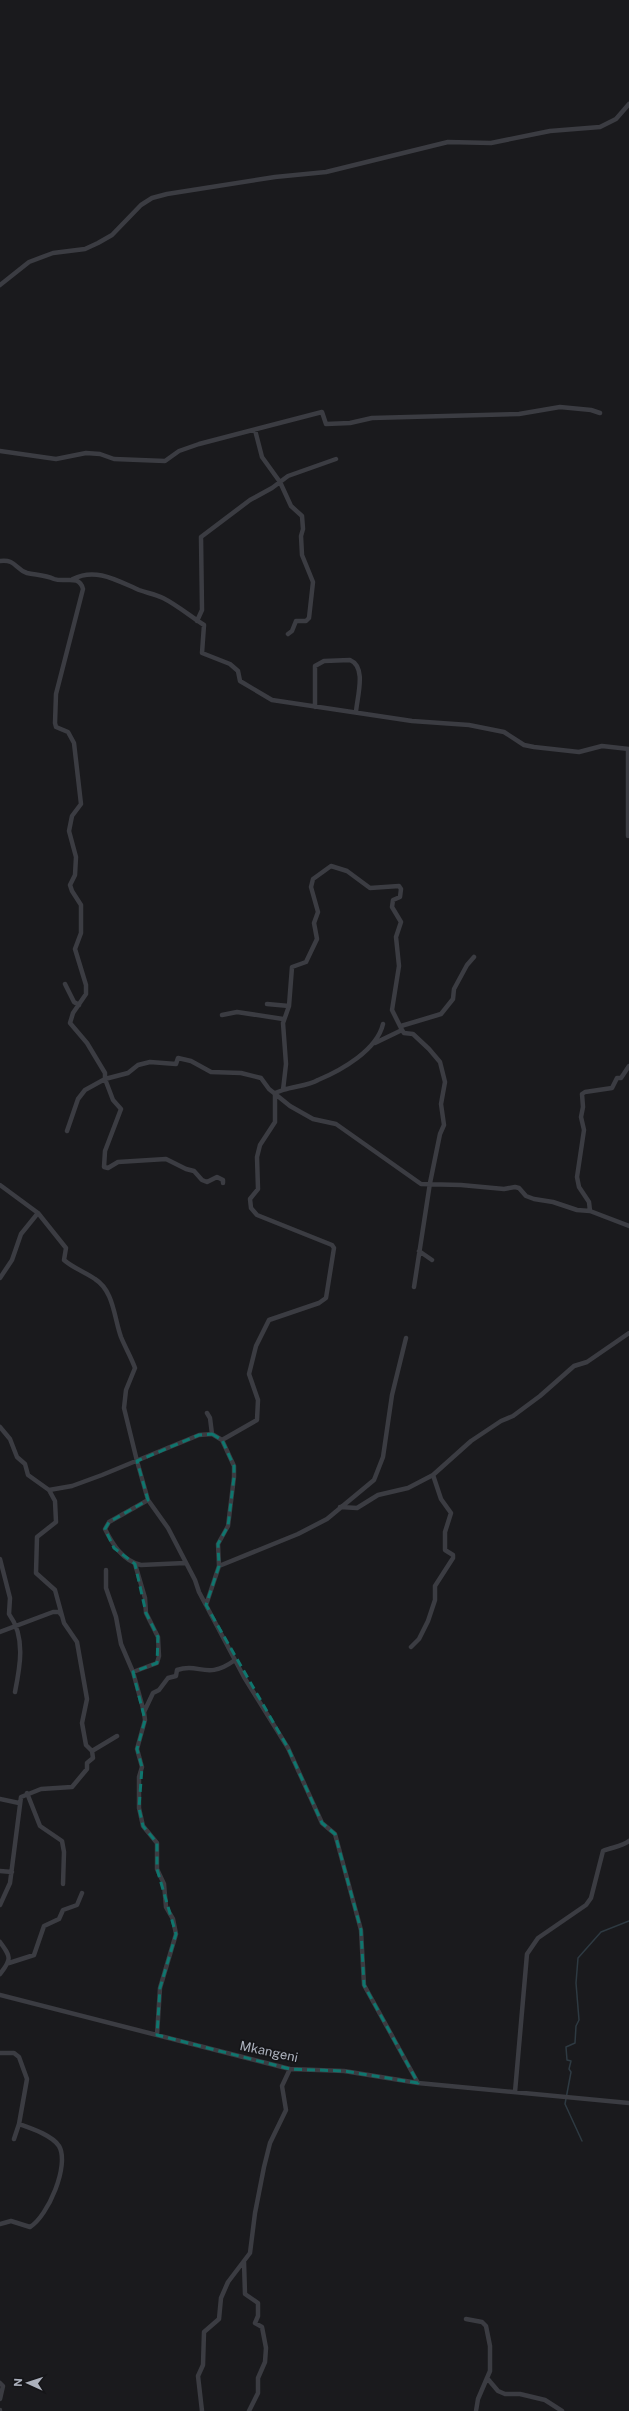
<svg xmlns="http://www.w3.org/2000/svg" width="629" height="2411" viewBox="0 0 629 2411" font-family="'Public Sans',sans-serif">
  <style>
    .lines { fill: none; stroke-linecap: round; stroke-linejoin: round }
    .stream { stroke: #2e3a42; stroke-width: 1.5 }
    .minor { stroke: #3b3c42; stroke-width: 4.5 }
    .marked { fill: none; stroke: #0f766e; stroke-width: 3; stroke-dasharray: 8 5; stroke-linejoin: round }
    .labels { text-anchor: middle; stroke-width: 3.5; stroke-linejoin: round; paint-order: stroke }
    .street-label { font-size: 13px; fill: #acb1bd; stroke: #151518 }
  </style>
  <rect width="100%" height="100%" fill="#1a1a1d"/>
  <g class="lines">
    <path class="stream" d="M 582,2141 L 565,2104 L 571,2072 L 569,2069 L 571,2061 L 567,2060 L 566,2047 L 575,2043 L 576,2026 L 579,2020 L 576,1983 L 578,1958 L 601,1932 L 629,1921"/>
    <path class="minor" d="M 0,285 L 29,262 L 53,253 L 85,249 L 98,243 L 112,235 L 141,205 L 152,198 L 167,194 L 275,177 L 326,172 L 448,142 L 491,143 L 550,131 L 600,127 L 616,119 L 629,104
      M 255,430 L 262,457 L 280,482 L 291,506 L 302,516 L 303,529 L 301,536 L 302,555 L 313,582 L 309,618 L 306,621 L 296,621 L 292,631 L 288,634
      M 0,451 L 56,459 L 86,453 L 100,454 L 114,459 L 165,461 L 179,451 L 199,444 L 322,412 L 326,424 L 350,423 L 372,418 L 519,414 L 560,407 L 591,410 L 600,413
      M 0,561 C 16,559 15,569 27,573 C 36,575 45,575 54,579 C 65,583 79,574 83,589 L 56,694 L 55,723 L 56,727 L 68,732 L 74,743 L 81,804 L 72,816 L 69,831 L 76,857 L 75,875 L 70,885 L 72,891 L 81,905 L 81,933 L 75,949 L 86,985 L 86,994 L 73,1013 L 70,1023 L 87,1043 L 105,1073 L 105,1079 L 85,1090 L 78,1099 L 67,1131
      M 73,579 C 96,567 118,581 139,590 C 147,593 155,594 163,598 C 177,605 190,616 204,625 L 202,653 L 230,664 L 238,671 L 240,681 L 272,700 L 412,721 L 469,725 L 504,732 L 524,745 L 534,747 L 579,752 L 602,746 L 629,749
      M 197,621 L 202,610 L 201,537 L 250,500 L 272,488 L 288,476 L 336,459
      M 315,707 L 315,666 L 324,661 L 350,660 C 367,667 357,697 356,712
      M 628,749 L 628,836
      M 65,984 L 74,1002 L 79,1005
      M 267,1004 L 289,1006
      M 222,1015 L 237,1012 L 283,1019
      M 401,1026 L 441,1014 L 453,999 L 454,989 L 467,965 L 474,957
      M 402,1030 L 404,1033 L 413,1034 L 429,1049 L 440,1062 L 445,1082 L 441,1104 L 444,1125 L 440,1134 L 430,1183 L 414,1287
      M 283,1090 C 294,1086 308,1086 318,1080 C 342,1070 377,1050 383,1024
      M 223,1183 L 223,1180 L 217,1177 L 207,1182 L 202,1180 L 194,1171 L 186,1169 L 166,1159 L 118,1162 L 108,1168 L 104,1167 L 105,1151 L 121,1109 L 113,1100 L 105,1079 L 128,1073 L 138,1065 L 150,1062 L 176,1064 L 178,1058 L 191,1061 L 211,1072 L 241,1073 L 261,1078 L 269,1089 L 290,1106 L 313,1119 L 336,1124 L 421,1184 L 461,1185 L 504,1189 L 515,1187 L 519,1188 L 526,1196 L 534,1199 L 553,1202 L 577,1210 L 590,1211 L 629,1226
      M 0,1185 L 38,1213 L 66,1248 L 64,1260 C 73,1268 85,1272 95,1279 C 114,1291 114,1318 121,1337 C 125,1347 131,1357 135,1368 L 126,1390 L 124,1408 L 137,1461 L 148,1500 L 168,1528 L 195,1580 L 199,1592 L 244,1677 L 288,1748 L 322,1823 L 335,1834 L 361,1930 L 364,1985 L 418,2083
      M 590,1211 L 589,1202 L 579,1187 L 577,1177 L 584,1130 L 581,1117 L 583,1107 L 582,1094 L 585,1092 L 612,1088 L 617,1078 L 621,1078 L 629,1066
      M 419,1251 L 432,1260
      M 0,1278 L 12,1260 L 21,1234 L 38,1213
      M 207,1413 L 210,1418 L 212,1434
      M 0,1427 L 10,1439 L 17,1457 L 25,1464 L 28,1475 L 49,1490 L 55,1501 L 56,1522 L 37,1537 L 36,1573 L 55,1590 L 64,1623 L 77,1642 L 87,1699 L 82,1723 L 86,1745 L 92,1751
      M 49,1490 L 72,1486 L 102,1475 L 199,1435 L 212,1434 L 222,1440
      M 148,1500 L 109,1522 L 105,1529 C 113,1545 123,1561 141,1565 L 185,1563
      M 340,1507 L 357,1508 L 378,1495 L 408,1488 L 433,1475 L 471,1441 L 501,1421 L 513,1416 L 540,1396 L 574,1366 L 587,1362 L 629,1333
      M 0,1559 L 10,1598 L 9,1614 C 26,1637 20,1667 15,1692
      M 219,1566 L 298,1534 L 327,1519 L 374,1480 L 383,1457 L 392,1395 L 406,1338
      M 106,1570 L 106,1588 L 116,1617 L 121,1644 L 133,1672 L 144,1712
      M 206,1605 L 219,1566 L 218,1544 L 228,1526 L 234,1477 L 234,1466 L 222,1440 L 257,1420 L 258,1400 L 249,1374 L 256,1346 L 269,1320 L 319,1303 L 326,1298 L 334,1248 L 332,1245 L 257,1215 L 251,1208 L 250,1199 L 258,1189 L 257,1157 L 260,1145 L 275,1122 L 275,1093 L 283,1090 L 286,1064 L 283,1023 L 289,1006 L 292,967 L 306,962 L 317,939 L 314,923 L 318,912 L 311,887 L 313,879 L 331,866 L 347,871 L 370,888 L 399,886 L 401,889 L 400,897 L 393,900 L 392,907 L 401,922 L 396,937 L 399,966 L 392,1010 L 402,1030 L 375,1043
      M 0,1632 L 53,1612 L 59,1612 L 62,1616
      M 411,1647 L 419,1639 L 428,1621 L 435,1600 L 435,1586 L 453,1558 L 453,1555 L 445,1550 L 445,1532 L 451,1513 L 441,1499 L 433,1475
      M 133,1672 L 157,1663 L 159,1656 L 158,1637 L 146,1613 L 145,1598 L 135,1564
      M 27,1793 L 40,1826 L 62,1841 L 64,1852 L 63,1884
      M 0,1799 L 19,1803
      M 0,1871 L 12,1872
      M 0,1905 L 10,1883 L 21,1797 L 41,1789 L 72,1787 L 87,1769 L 87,1763 L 93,1758 L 92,1751 L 117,1736
      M 0,1942 C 11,1957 12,1959 0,1974
      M 9,1963 L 34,1955 L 44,1926 L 59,1919 L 63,1910 L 77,1905 L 82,1893
      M 0,1995 L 290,2069 L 344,2071 L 418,2083 L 629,2103
      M 157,2035 L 160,1988 L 176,1934 L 173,1919 L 166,1907 L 164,1884 L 157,1869 L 157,1843 L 143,1826 L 139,1808 L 139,1777 L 142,1767 L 137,1749 L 145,1720 L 144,1712 L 153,1693 L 159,1690 L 168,1678 L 176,1676 L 177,1670 C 200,1662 206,1681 235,1660
      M 0,2053 L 14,2053 L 19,2057 L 27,2079 L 19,2124 L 14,2139
      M 515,2092 L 527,1954 L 538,1938 L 586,1905 L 591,1898 L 603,1851 C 611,1847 622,1847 629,1841
      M 0,2224 L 11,2221 L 30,2227 C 48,2216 70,2165 59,2146 C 52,2135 30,2128 19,2124
      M 244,2262 L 245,2294 L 258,2303 L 258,2316 L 255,2323 L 262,2327 L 266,2348 L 265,2362 L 258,2378 L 258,2393 L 249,2411
      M 466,2319 L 482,2322 L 486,2326 L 490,2346 L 490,2371 L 478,2399 L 476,2411
      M 487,2378 L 498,2391 L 505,2394 L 520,2394 L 545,2400 L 562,2411
      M 0,2383 L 3,2386 L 0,2399
      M 0,2410 L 0,2411
      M 202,2411 L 198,2376 L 203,2365 L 204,2332 L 219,2319 L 221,2298 L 228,2282 L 250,2253 L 255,2213 L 264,2167 L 270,2143 L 286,2110 L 282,2086 L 290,2069"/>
  </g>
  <path class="marked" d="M 212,1434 L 222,1440 L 234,1466 L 234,1477 L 228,1526 L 218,1544 L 219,1566 L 206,1605 L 288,1748 L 322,1823 L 335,1834 L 361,1930 L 364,1985 L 418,2083 L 344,2071 L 290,2069 L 157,2035 L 160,1988 L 176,1934 L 157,1869 L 157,1843 L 143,1826 L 139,1808 L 142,1767 L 137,1749 L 145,1720 L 133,1672 L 157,1663 L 158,1637 L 146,1613 L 135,1564 L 114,1548 L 105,1529 L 109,1522 L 148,1500 L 137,1461 L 199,1435 Z"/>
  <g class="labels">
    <g class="street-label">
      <text transform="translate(269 2051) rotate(12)" y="5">Mkangeni</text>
    </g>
  </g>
  <g transform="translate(28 2383) rotate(273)" stroke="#151518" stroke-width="3" paint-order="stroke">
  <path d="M0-3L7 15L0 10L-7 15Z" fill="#acb1bd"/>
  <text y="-6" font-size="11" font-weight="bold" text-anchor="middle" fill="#acb1bd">N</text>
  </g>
</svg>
